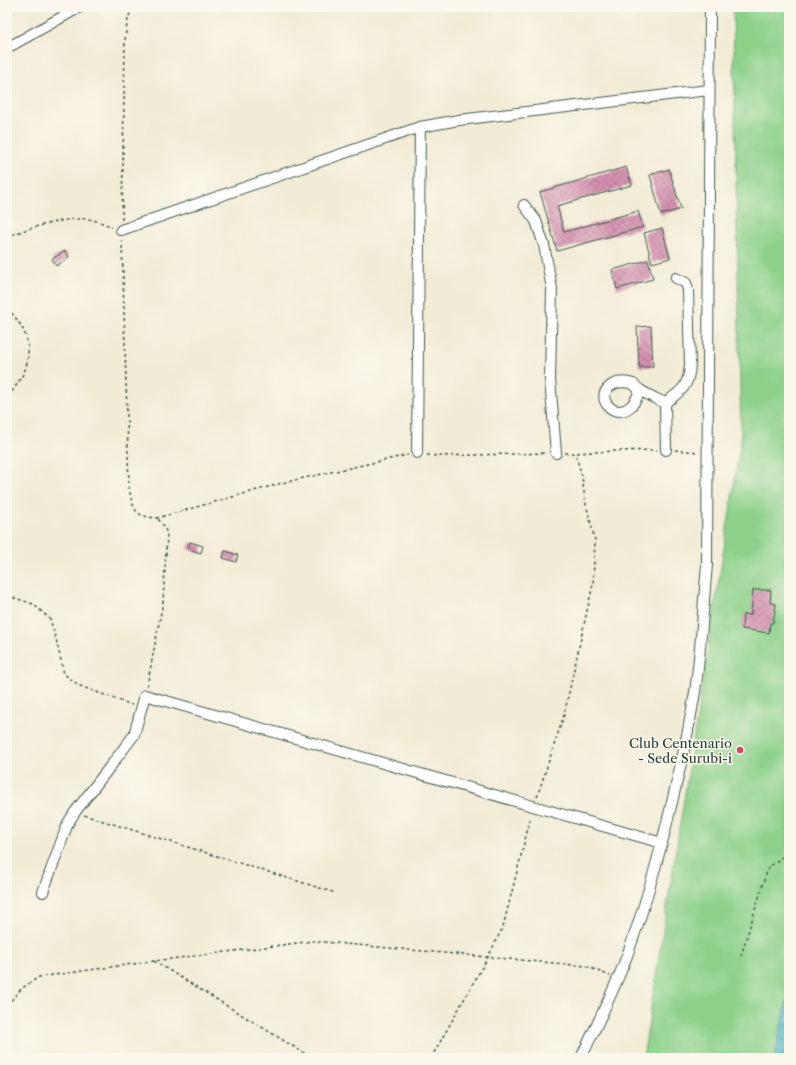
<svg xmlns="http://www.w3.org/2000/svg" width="796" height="1065" viewBox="0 0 796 1065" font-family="'Libre Caslon Text',serif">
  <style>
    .pitch { fill: #8dd18b; stroke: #568760 }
    .water { fill: url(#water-ripples); stroke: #307678 }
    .building { fill: url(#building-cross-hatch) }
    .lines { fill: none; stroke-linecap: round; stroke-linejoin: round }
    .minor-casing { stroke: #3f574c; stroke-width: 12 }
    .path { stroke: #3f574c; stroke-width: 1.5; stroke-dasharray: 3 3; stroke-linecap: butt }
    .minor { stroke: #fff; stroke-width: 10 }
    .poi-dot { fill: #d1495b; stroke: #fbf7ec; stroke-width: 1.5 }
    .labels { text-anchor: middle; stroke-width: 3; stroke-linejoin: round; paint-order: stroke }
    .poi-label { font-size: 13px; fill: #1f3d34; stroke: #fbf7ec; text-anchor: end }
  </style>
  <defs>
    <pattern id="water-ripples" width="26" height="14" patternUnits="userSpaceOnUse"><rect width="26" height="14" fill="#41b0bd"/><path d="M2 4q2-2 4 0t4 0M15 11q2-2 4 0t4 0" fill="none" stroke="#36909a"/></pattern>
    <pattern id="building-cross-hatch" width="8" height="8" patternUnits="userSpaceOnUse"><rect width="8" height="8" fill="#d591b1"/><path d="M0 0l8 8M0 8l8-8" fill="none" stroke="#ac7891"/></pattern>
  </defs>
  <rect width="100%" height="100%" fill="#fbf7ec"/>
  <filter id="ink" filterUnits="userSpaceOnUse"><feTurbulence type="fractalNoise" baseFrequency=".025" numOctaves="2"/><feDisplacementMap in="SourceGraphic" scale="8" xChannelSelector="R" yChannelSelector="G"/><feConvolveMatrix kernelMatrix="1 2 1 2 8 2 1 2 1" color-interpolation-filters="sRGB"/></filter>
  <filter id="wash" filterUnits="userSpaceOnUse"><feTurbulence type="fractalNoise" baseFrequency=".012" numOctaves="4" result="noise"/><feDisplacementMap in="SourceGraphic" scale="16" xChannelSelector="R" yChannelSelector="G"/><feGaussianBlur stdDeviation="0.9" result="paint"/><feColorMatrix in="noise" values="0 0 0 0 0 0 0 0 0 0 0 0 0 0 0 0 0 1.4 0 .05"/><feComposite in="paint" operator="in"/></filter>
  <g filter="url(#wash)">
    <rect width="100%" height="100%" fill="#f2ecd6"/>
    <path class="pitch" d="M 733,7 L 789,7 L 789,1058 L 643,1058 L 741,441 Z"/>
    <path class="water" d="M 789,992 L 789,1058 L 774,1058 Z"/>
    <g id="blocks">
      <path class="building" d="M 626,167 L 632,185 L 557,206 L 564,232 L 638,211 L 643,227 L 557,251 L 540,192 Z
        M 669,169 L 681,209 L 661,215 L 650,175 Z
        M 662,228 L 670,258 L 652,263 L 644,233 Z
        M 65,251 L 69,257 L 56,266 L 52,259 Z
        M 648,260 L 653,279 L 617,289 L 612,270 Z
        M 651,326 L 653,367 L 639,367 L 637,327 Z
        M 190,542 L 203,546 L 201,553 L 188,549 Z
        M 225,551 L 238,555 L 236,562 L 223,558 Z
        M 753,590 L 771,590 L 770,603 L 776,604 L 773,623 L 770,623 L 769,633 L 742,629 L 743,614 L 751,615 Z"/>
    </g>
  </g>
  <g filter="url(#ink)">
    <use href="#blocks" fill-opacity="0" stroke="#3f574c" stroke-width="1"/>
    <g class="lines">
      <g class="minor-casing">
        <path id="minor" d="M 7,48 L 80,7
          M 524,205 L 536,221 L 544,245 L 552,289 L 550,379 L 556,453
          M 121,230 L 420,127 L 459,120 L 709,90
          M 640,390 C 638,396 635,402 631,406 C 614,422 591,395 614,384 C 619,382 627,382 633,384 C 635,385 637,388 640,390 C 647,395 657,399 665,403 L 666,450
          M 665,403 C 683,390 689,386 690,364 L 688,290 L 686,283 L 676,278
          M 417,453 L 420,127
          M 43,892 L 68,823 L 75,812 L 109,768 L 134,735 L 145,695 L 662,843
          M 581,1058 C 597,1024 615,989 628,953 C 646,903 660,853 672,802 C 681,765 689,729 695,692 C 701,650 703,607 707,565 L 710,7"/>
      </g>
      <path class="path" d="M 122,220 L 125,42 C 126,30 127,17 133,7
        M 7,237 C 27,228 67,217 88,219 C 96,220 105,224 112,227
        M 122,240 L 129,488 C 134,510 133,516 157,518 L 286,482 L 408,455
        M 7,309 C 15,315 25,330 27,341 C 29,348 28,365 24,372 C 20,381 13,390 7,398
        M 675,450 L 699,452
        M 565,453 L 575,453 L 615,451 L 657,450
        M 427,455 L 438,456 L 547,453
        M 7,599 L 15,598 L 33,604 L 50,619 L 57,643 L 64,674 L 80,686 L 132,705
        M 147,686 L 163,602 L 167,534 L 164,526 L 157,518
        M 537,797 L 564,715 L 593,584 L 595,540 L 585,500 L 582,476 L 575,453
        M 84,815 L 336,893
        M 741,956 L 766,874 L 770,866 L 789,852
        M 154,961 L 312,1058
        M 7,1005 L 22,988 L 39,977 L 154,961 L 313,941 L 586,966 L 610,976
        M 431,1058 L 488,957 L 503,927 L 531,816"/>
      <use href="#minor" class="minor"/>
    </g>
  </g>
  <circle class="poi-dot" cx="740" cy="750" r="4"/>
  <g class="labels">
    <g class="poi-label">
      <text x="732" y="748">Club Centenario<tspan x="732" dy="15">- Sede Surubi-i</tspan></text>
    </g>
  </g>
  <rect width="796" height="1065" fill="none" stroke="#fbf7ec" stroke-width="24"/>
</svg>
